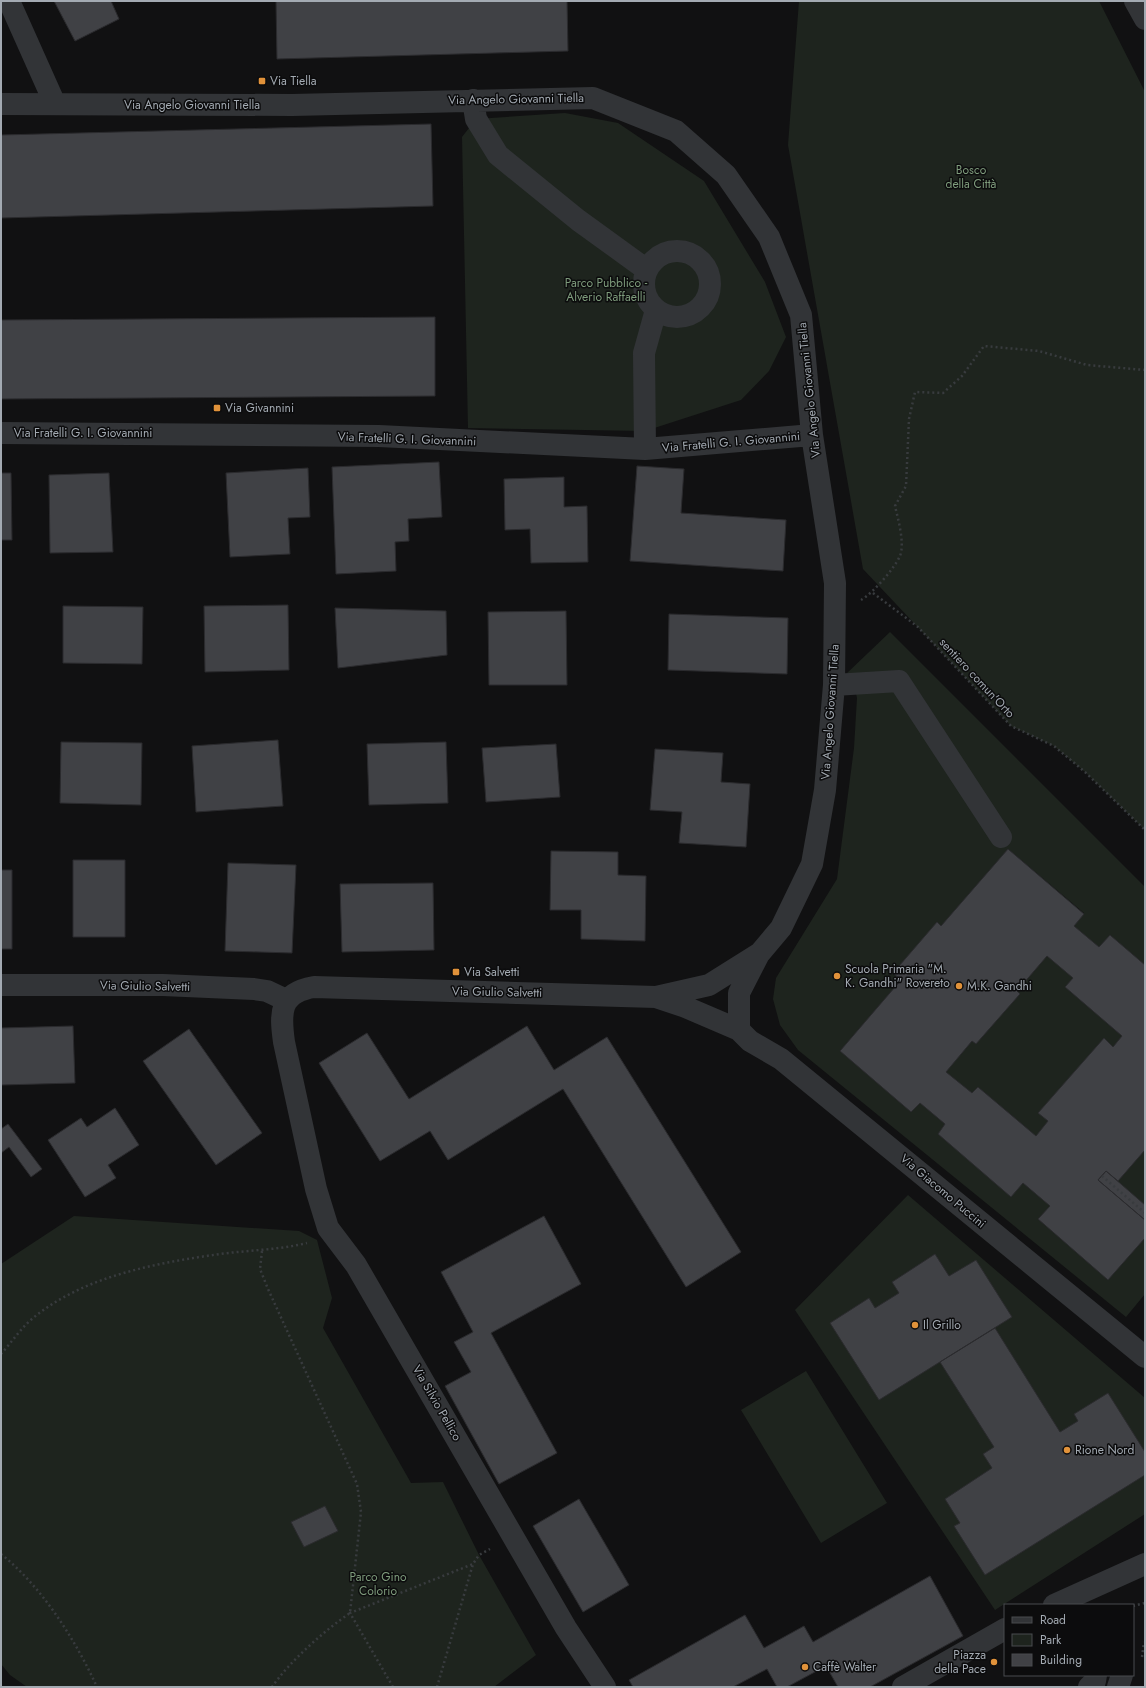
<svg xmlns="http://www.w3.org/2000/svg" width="1146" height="1688" viewBox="0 0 1146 1688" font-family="Jost,sans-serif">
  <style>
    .green { fill: #1e241e }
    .building { fill: #404145; stroke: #2b2b2e; fill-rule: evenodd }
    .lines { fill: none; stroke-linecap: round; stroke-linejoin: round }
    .path { stroke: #383b3e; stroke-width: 2.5; stroke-dasharray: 2 3; stroke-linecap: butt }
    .minor { stroke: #323437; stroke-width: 22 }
    .poi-dot { fill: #e1923a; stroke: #0c0c0d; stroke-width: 1.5 }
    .labels { text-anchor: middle; stroke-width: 3; stroke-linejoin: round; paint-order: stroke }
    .poi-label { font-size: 12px; fill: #a3aab2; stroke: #0c0c0d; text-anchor: start }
    .street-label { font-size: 12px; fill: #a3aab2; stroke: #0c0c0d }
    .park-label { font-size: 12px; fill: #7e9b7c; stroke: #0c0c0d }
  </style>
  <rect width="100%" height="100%" fill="#111112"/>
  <path class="green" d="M 799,1 L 1099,1 L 1145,92 L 1145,830 L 1085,772 L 1054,746 L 1011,726 L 863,569 L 788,145 Z
    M 565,113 L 618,123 L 704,181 L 765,282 L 786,337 L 769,371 L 741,400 L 645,431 L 468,428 L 462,137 L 476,119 Z
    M 890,632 L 1145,887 L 1145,965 L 1110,935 L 1099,947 L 1074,926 L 1084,913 L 1008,849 L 941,926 L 937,923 L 893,973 L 901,980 L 840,1051 L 911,1112 L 920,1103 L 945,1124 L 938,1134 L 1011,1196 L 1023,1183 L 1050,1206 L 1038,1219 L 1108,1280 L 1145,1238 L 1145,1294 L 1126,1317 L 798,1050 L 780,1025 L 773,999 L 776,978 L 837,879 L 854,748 L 857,698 L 854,684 L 845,675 Z
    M 1047,956 L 1073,978 L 1065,987 L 1122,1036 L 1113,1047 L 1103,1039 L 1039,1113 L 1048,1121 L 1036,1136 L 978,1087 L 972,1093 L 946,1072 L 972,1041 L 976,1044 L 1020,994 L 1017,991 Z
    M 1145,1150 L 1145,1220 L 1106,1171 L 1118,1181 Z
    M 908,1195 L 1145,1398 L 1145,1514 L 995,1610 L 795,1310 Z
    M 74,1216 L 299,1231 L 317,1240 L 332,1298 L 323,1328 L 411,1483 L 443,1482 L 479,1555 L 536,1655 L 494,1687 L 27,1687 L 10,1675 L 1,1664 L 1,1264 Z
    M 806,1371 L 887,1503 L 821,1543 L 741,1410 Z"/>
  <path class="building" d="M 54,1 L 111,1 L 119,19 L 75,41 Z
    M 276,1 L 567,1 L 568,51 L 277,59 Z
    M 431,124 L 433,206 L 1,218 L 1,135 Z
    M 435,317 L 435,396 L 1,399 L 1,320 Z
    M 439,462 L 442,517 L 408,519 L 409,541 L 395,542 L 396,571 L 336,574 L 332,467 Z
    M 637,466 L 684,469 L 681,513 L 786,520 L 783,571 L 630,561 Z
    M 308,468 L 310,517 L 288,518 L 290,554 L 230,557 L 226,473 Z
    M 1,473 L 11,473 L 12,540 L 1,540 Z
    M 109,473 L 113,552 L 50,553 L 49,475 Z
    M 564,477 L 564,507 L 587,506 L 588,562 L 531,563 L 530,529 L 505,530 L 504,479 Z
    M 288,605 L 289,670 L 205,672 L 204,606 Z
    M 63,606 L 143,607 L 142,664 L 63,663 Z
    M 335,608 L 446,611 L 447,655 L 338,668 Z
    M 566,611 L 567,685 L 489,685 L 488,612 Z
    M 669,614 L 788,618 L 787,674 L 668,670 Z
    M 278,740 L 283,806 L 196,812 L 192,746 Z
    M 61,742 L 142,743 L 141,805 L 60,803 Z
    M 446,742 L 448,803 L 369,805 L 367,744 Z
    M 556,744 L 560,797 L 486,802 L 482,748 Z
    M 655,749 L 723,753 L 721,782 L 750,784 L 746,847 L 679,843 L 682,812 L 650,810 Z
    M 1008,849 L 1084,914 L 1074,926 L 1099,947 L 1110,935 L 1145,965 L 1145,1150 L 1118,1181 L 1106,1171 L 1098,1180 L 1145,1220 L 1145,1238 L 1108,1280 L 1038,1219 L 1050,1206 L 1023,1183 L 1011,1197 L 938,1134 L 945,1124 L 920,1103 L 911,1112 L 840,1051 L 901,980 L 893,973 L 937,922 L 941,926 ZM 1047,956 L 1073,978 L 1065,987 L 1122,1036 L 1113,1047 L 1104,1038 L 1038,1113 L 1048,1121 L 1036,1136 L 978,1087 L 972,1093 L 946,1072 L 972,1041 L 976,1044 L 1020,994 L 1017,991 Z
    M 551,851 L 618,852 L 618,875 L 646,876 L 645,941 L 581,939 L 581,910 L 550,910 Z
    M 73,860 L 125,860 L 125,937 L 73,937 Z
    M 228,863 L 296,865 L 292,953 L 225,951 Z
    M 1,870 L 12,870 L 12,949 L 1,949 Z
    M 433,883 L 434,950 L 342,952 L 340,884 Z
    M 73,1026 L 75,1083 L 1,1085 L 1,1028 Z
    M 527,1026 L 554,1070 L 607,1037 L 741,1252 L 686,1287 L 563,1089 L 448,1160 L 430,1131 L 380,1161 L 319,1063 L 367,1033 L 409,1099 Z
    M 189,1029 L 262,1133 L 216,1165 L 143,1061 Z
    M 115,1108 L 139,1145 L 108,1165 L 116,1178 L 85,1197 L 48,1140 L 81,1118 L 87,1127 Z
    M 8,1124 L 42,1169 L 31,1177 L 9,1147 L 1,1153 L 1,1129 Z
    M 1106,1171 L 1145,1205 L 1145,1220 L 1098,1180 Z
    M 544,1216 L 581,1284 L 491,1333 L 557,1453 L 499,1484 L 445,1386 L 471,1372 L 454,1342 L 473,1332 L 441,1272 Z
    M 935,1254 L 949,1276 L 976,1260 L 1012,1317 L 879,1400 L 830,1323 L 869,1298 L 875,1308 L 899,1293 L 892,1282 Z
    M 995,1328 L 1060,1432 L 1078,1421 L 1074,1414 L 1108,1393 L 1145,1452 L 1145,1475 L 985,1575 L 954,1526 L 960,1523 L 945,1499 L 992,1468 L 983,1454 L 994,1447 L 940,1362 Z
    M 579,1499 L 629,1585 L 583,1612 L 533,1526 Z
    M 325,1506 L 338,1531 L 304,1547 L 291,1522 Z
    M 930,1576 L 963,1636 L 870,1687 L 838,1687 L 826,1666 L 787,1687 L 777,1687 L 767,1669 L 733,1687 L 633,1687 L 629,1680 L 745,1615 L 764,1648 L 804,1626 L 813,1642 Z"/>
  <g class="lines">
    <path class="path" d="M 873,593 L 918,627 L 1011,726 L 1054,746 L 1085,772 L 1145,830
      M 861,600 C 873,593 894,569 900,556 C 905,543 898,519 895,506 L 906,486 L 909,419 L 915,392 L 943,393 L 962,376 L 984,346 L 1039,351 L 1087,365 L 1145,370
      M 1102,1176 L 1145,1213
      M 262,1251 L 260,1269 L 268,1289 L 357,1484 L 361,1512 L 350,1613 C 325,1630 289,1662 272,1687
      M 1,1354 C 11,1343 21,1328 33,1318 C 84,1276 156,1263 220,1254 C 250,1250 278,1250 307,1243
      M 1,1554 C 42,1587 75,1639 97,1687
      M 1133,1606 L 1145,1603
      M 1142,1657 L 1144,1642
      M 393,1687 L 350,1613 L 473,1564
      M 437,1687 L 473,1564 L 479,1555 L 490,1549"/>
    <path class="minor" d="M 9,1 L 55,104
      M 1135,1 L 1145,19
      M 473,100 L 476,119 L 498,155 L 578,220 L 647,270
      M 1,104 L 292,105 L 593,98 L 676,131 L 726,175 L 769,237 L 801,315 L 812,435 L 835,583 L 834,685 L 825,790 L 812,864 L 781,928 L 760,953 L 709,985 L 656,997 L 314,987 C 279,993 280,1013 284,1042 L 316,1189 L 328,1228 L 356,1265 L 566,1628 L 605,1687
      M644 284a33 33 0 1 1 66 0a33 33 0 1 1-66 0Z
      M 1,433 L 379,436 L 645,449 L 812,435
      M 645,449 L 644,353 L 656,310
      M 834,685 L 899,681 L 1001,837
      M 1,985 L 163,985 L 254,989 L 267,991 L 286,1000
      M 656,997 L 683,1006 L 739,1030 L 750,1041 L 781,1059 L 1145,1357
      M 739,1030 L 739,993 L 759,954
      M 1054,1605 L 1145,1564
      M 903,1687 L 1005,1629
      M 1089,1687 L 1095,1681 L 1096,1675
      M 1118,1687 L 1122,1675"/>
  </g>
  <g class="poi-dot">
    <rect x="258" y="77" width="8" height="8" rx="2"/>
    <rect x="213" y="404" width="8" height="8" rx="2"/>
    <rect x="452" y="968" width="8" height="8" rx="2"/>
    <circle cx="837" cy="976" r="4"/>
    <circle cx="959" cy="986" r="4"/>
    <circle cx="915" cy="1325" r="4"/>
    <circle cx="1067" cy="1450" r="4"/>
    <circle cx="994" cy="1662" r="4"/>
    <circle cx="805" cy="1667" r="4"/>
  </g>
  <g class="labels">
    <g class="poi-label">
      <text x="270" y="85">Via Tiella</text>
      <text x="225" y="412">Via Givannini</text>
      <text x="845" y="973">Scuola Primaria "M.<tspan x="845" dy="14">K. Gandhi" Rovereto</tspan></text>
      <text x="464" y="976">Via Salvetti</text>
      <text x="967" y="990">M.K. Gandhi</text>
      <text x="923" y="1329">Il Grillo</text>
      <text x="1075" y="1454">Rione Nord</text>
      <text x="986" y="1659" text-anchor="end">Piazza<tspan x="986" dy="14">della Pace</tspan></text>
      <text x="813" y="1671">Caffè Walter</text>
    </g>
    <g class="street-label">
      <text transform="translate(516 99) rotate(-1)" y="4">Via Angelo Giovanni Tiella</text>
      <text x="192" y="109">Via Angelo Giovanni Tiella</text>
      <text transform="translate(809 390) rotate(-96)" y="4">Via Angelo Giovanni Tiella</text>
      <text x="83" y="437">Via Fratelli G. I. Giovannini</text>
      <text transform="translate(407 439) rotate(2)" y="4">Via Fratelli G. I. Giovannini</text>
      <text transform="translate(731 442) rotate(-5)" y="4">Via Fratelli G. I. Giovannini</text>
      <text transform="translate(977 678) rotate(47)" y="4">sentiero comun'Orto</text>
      <text transform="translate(830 712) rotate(-86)" y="4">Via Angelo Giovanni Tiella</text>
      <text transform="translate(145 986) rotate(1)" y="4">Via Giulio Salvetti</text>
      <text transform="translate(497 992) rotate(1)" y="4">Via Giulio Salvetti</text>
      <text transform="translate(943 1191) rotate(40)" y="4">Via Giacomo Puccini</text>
      <text transform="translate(437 1403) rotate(60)" y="4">Via Silvio Pellico</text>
    </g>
    <g class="park-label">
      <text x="971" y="174">Bosco<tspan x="971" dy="14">della Città</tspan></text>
      <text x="606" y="287">Parco Pubblico -<tspan x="606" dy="14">Alverio Raffaelli</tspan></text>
      <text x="378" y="1581">Parco Gino<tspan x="378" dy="14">Colorio</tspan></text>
    </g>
  </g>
  <rect width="1146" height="1688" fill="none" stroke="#a3aab2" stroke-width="4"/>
  <rect x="1004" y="1604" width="130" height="72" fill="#0c0c0d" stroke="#484b4f"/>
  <rect x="1012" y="1617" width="20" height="6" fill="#323437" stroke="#484b4f"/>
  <text x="1040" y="1624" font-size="12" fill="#a3aab2">Road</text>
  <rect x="1012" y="1634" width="20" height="12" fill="#1e241e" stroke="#484b4f"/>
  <text x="1040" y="1644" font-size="12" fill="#a3aab2">Park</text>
  <rect x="1012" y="1654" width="20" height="12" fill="#404145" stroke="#484b4f"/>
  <text x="1040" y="1664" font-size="12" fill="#a3aab2">Building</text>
</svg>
